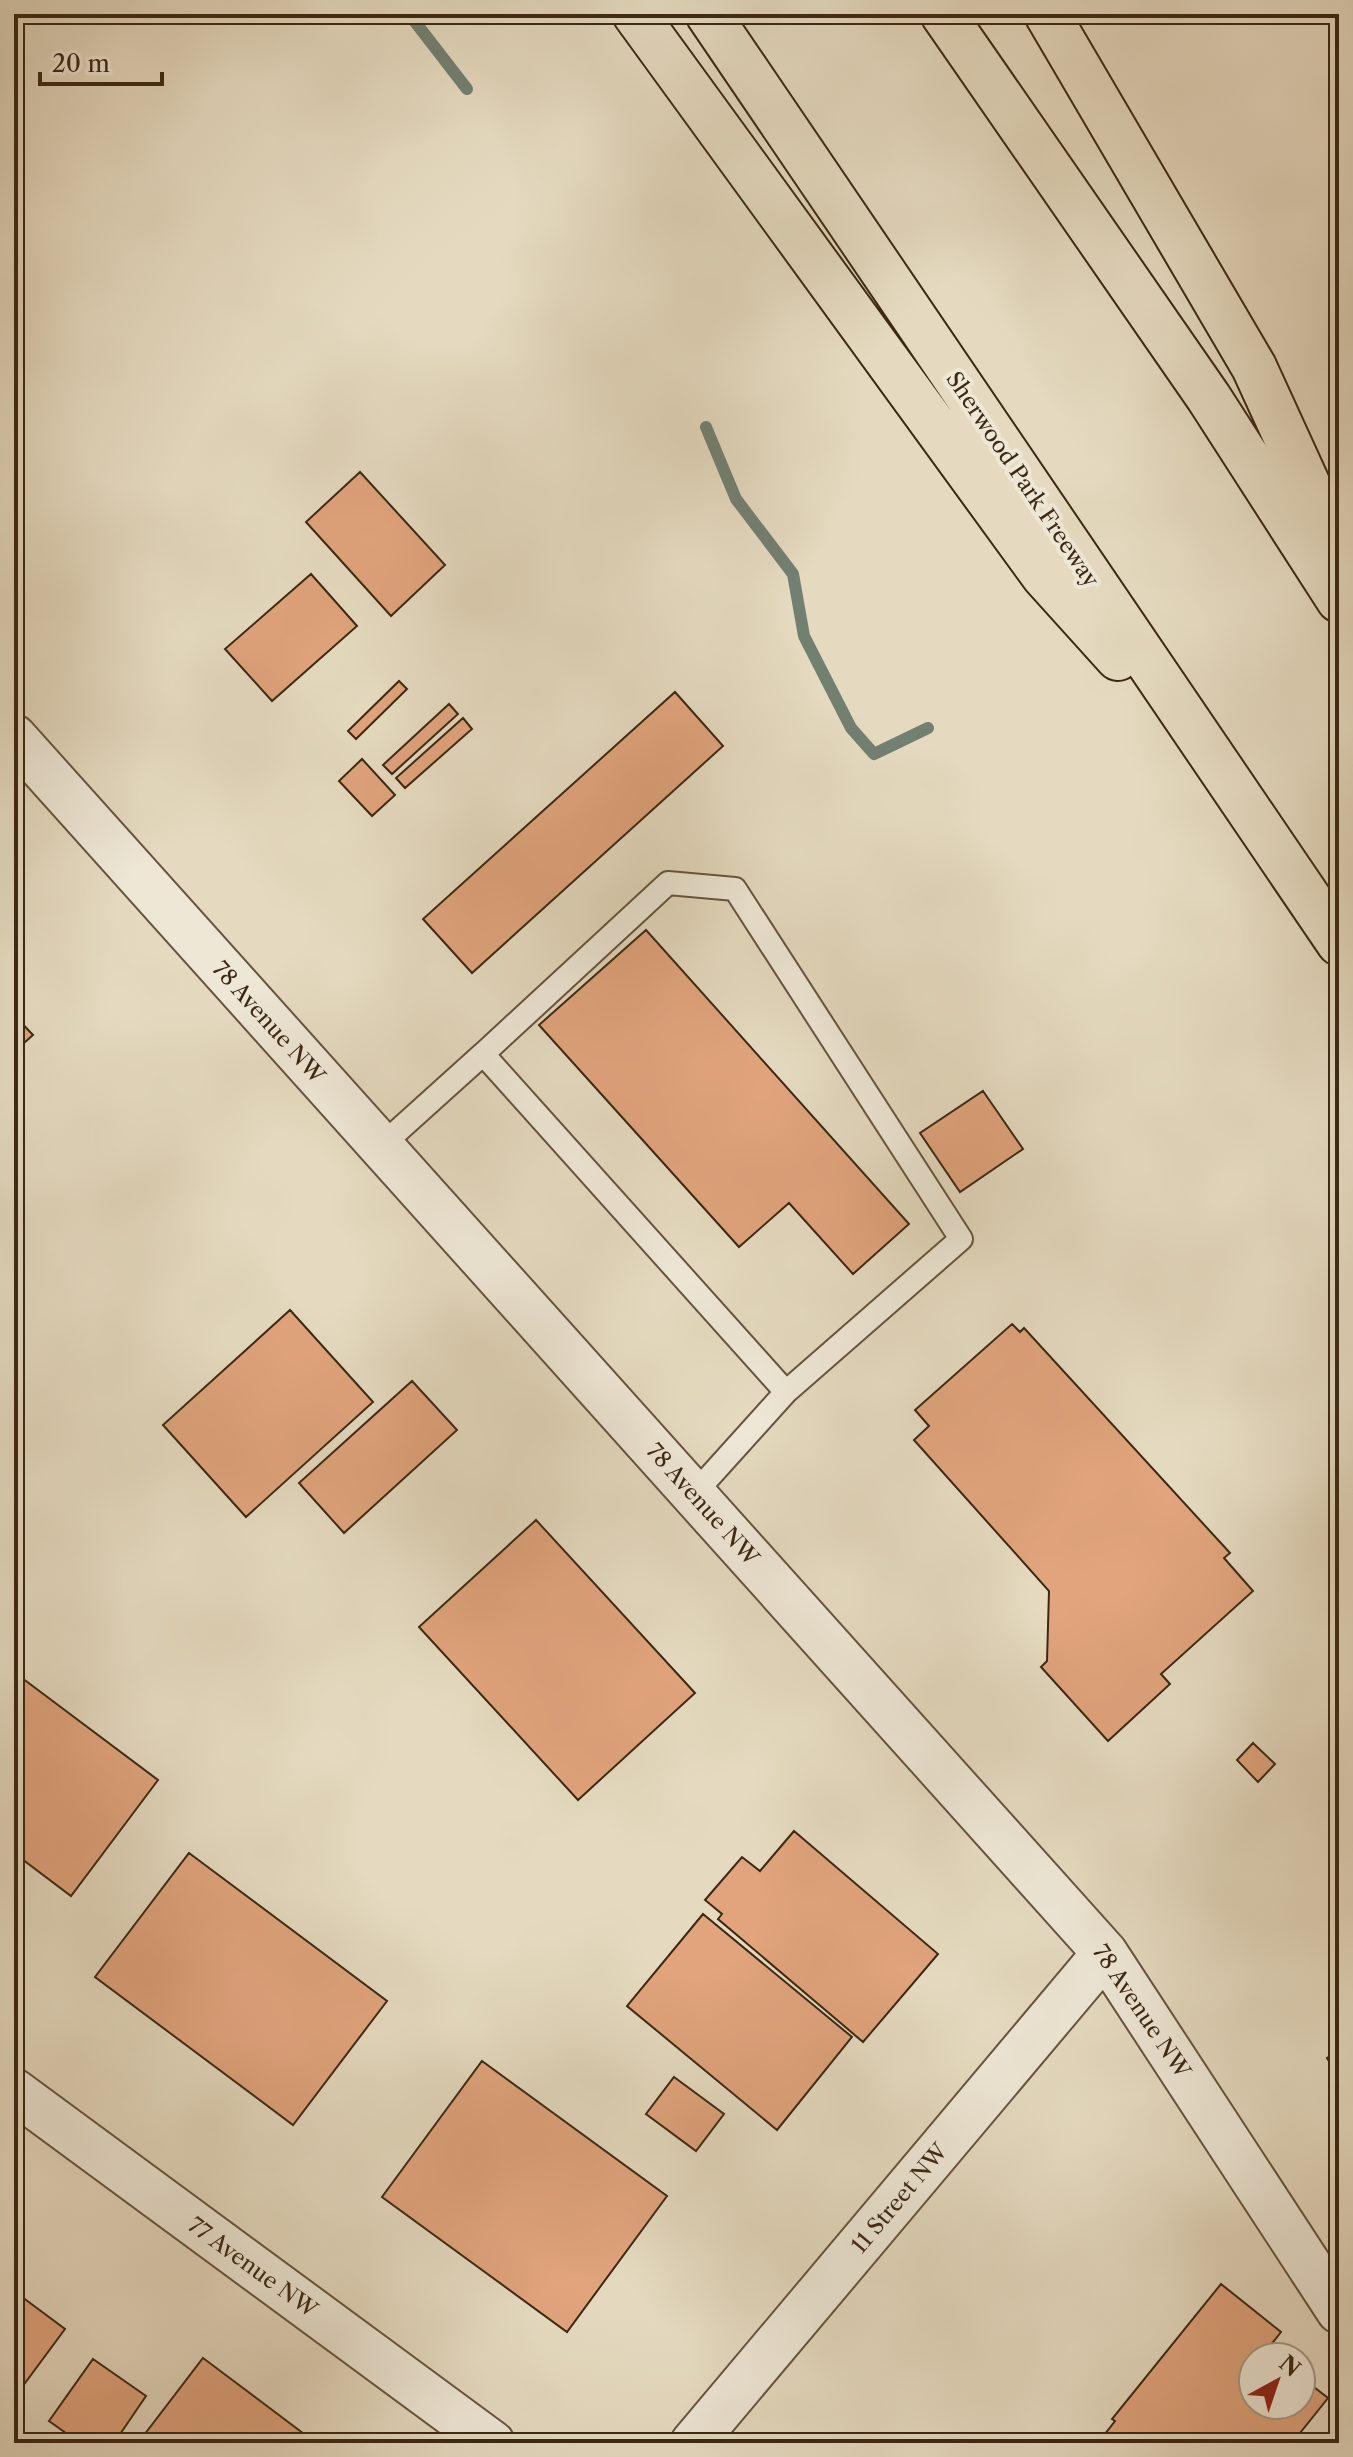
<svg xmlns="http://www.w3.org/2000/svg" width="1353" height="2457" viewBox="0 0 1353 2457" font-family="'Libre Caslon Text',serif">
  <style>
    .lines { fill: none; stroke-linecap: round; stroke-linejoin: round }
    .stream { stroke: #728072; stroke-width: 12 }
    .building { fill: #e1a47d; stroke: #3b2813; stroke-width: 2 }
    .lane-casing { stroke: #66543e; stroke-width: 26 }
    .street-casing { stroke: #66543e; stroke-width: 48 }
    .highway-casing { stroke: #3b2813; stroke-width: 48 }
    .lane { stroke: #eee7d6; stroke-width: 22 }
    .street { stroke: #eee7d6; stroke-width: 44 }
    .highway { stroke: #e5dac0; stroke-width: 44 }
    .labels { text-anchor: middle; stroke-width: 8; stroke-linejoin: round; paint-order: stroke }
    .street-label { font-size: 22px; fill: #3b2813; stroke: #eee7d6 }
  </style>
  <rect width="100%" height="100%" fill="#e5dac0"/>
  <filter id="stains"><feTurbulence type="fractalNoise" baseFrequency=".0025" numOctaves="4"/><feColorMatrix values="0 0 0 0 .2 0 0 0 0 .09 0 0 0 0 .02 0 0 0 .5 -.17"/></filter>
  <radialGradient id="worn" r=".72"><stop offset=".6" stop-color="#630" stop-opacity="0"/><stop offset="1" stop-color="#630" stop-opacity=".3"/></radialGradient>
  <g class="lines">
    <path class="stream" d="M 409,14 L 467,89
      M 706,427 L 736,499 L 793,574 L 804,636 L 851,728 L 874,754 L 928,728"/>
  </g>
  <path class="building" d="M 360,472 L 445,565 L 391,616 L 306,522 Z
    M 311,574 L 357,626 L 272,701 L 225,649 Z
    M 399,681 L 407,689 L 356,739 L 348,731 Z
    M 675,692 L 723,746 L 472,973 L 423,919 Z
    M 449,704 L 458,714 L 392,774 L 383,765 Z
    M 463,718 L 472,729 L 405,788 L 396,778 Z
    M 362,759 L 395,795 L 372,816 L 339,781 Z
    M 646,930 L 909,1224 L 853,1274 L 789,1203 L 739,1247 L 539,1025 Z
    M 14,1015 L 33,1035 L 14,1052 Z
    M 983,1091 L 1023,1149 L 960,1192 L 920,1133 Z
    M 290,1310 L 373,1402 L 246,1517 L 163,1425 Z
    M 1012,1324 L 1020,1332 L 1024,1328 L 1230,1553 L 1224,1558 L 1253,1591 L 1161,1674 L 1170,1684 L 1108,1741 L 1041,1667 L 1047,1661 L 1049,1591 L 914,1440 L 929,1426 L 915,1410 Z
    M 412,1381 L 457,1430 L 344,1533 L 299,1483 Z
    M 536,1520 L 695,1693 L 578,1800 L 419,1627 Z
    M 14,1672 L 158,1780 L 71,1896 L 14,1853 Z
    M 1253,1743 L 1275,1764 L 1258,1782 L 1237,1760 Z
    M 794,1831 L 938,1954 L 863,2042 L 718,1919 L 722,1914 L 705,1900 L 742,1857 L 760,1871 Z
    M 189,1853 L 387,2001 L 293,2125 L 95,1977 Z
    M 703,1914 L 852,2037 L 777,2130 L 627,2006 Z
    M 1339,2050 L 1339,2077 L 1327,2058 Z
    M 482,2061 L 667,2196 L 567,2332 L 382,2197 Z
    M 674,2077 L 724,2114 L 696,2151 L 646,2114 Z
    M 1221,2284 L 1281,2332 L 1267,2350 L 1276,2357 L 1253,2357 L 1253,2405 L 1301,2405 L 1301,2377 L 1328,2398 L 1292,2443 L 1098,2443 L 1115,2421 L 1112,2419 Z
    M 14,2291 L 65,2329 L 14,2398 Z
    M 203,2358 L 316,2443 L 138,2443 Z
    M 93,2359 L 146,2396 L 114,2443 L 80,2443 L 49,2421 Z"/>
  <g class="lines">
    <g class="lane-casing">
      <path id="lane" d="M 483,1054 L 668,883 L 735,889 L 961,1239 L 786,1392
        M 381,1146 L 483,1054 L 786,1392 L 694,1494"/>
    </g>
    <g class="street-casing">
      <path id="street" d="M 14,737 L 1105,1953 L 1339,2311
        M 14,2091 L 492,2443
        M 693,2443 L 1105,1953"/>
    </g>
    <g class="highway-casing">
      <path id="highway" d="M 635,14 L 1044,576 L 1118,658
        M 708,14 L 1339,943
        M 943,14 L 1209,398 L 1339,600
        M 1047,14 L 1254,367 L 1339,553"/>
    </g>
    <use href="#lane" class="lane"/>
    <use href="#street" class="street"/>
    <use href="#highway" class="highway"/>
  </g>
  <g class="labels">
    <g class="street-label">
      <text transform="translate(1023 479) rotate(56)" y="8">Sherwood Park Freeway</text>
      <text transform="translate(269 1022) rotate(48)" y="8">78 Avenue NW</text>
      <text transform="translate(703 1504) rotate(48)" y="8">78 Avenue NW</text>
      <text transform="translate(1142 2011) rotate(56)" y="8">78 Avenue NW</text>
      <text transform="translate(899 2198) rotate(-50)" y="8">11 Street NW</text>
      <text transform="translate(253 2267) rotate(36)" y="8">77 Avenue NW</text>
    </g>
  </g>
  <rect width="1353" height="2457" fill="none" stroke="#e5dac0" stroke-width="48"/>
  <rect x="16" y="16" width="1321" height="2425" fill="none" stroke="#3b2813" stroke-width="4"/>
  <rect x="24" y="24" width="1305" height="2409" fill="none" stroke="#3b2813" stroke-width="2"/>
  <g transform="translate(1277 2381) rotate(40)"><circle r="38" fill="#eee7d6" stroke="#a69b88" stroke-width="2"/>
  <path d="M0-6L14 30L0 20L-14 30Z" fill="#8f2418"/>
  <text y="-12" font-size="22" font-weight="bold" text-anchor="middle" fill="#3b2813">N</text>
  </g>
  <path d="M40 72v12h122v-12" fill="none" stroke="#3b2813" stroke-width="4"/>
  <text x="52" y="72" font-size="24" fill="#3b2813" stroke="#eee7d6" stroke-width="6" paint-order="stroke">20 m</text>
  <rect width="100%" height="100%" filter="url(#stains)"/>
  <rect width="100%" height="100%" fill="url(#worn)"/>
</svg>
